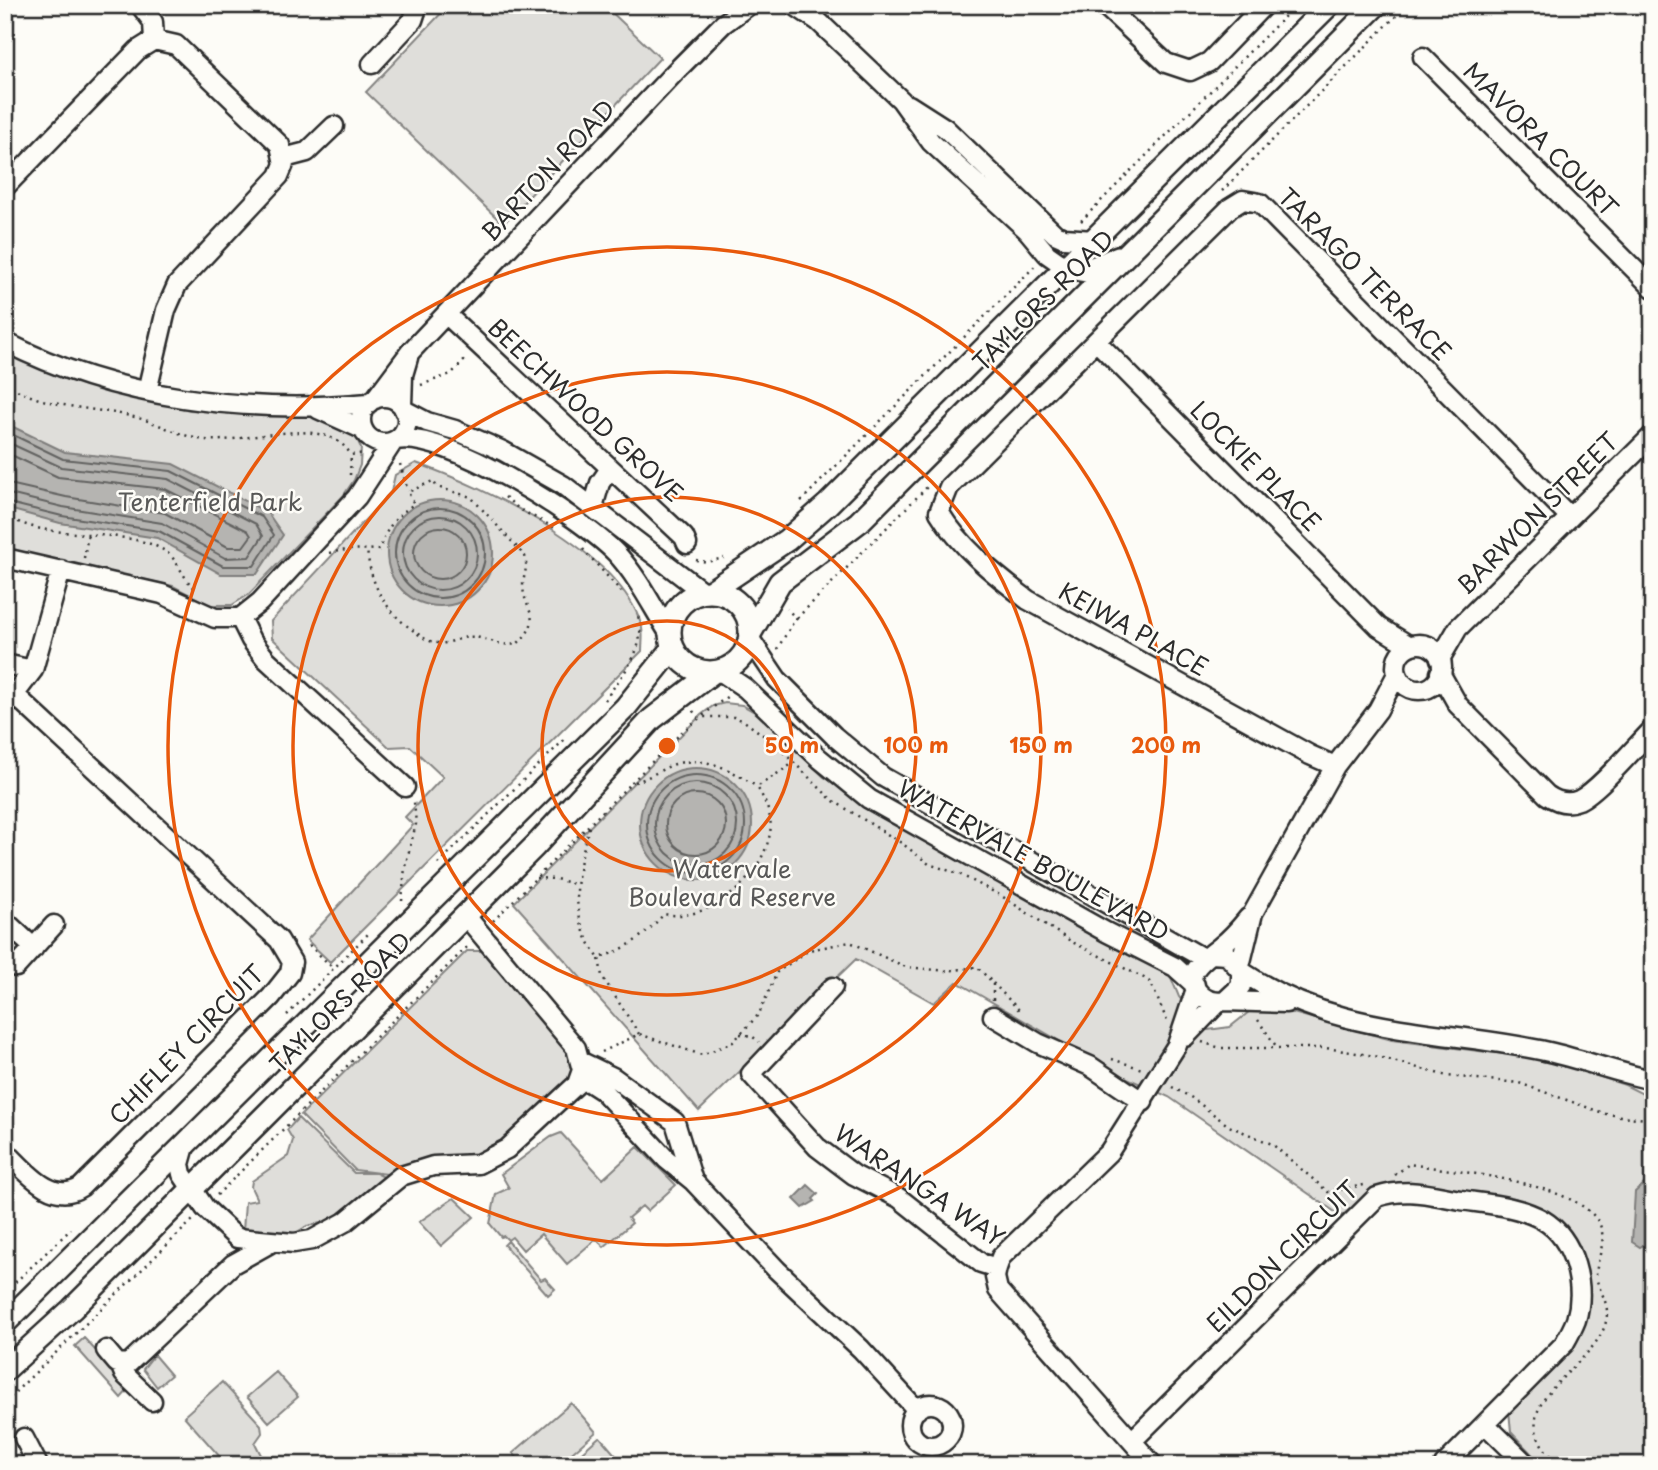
<svg xmlns="http://www.w3.org/2000/svg" width="1658" height="1470" viewBox="0 0 1658 1470" font-family="'Playpen Sans',sans-serif">
  <style>
    .green { fill: #dfdeda; stroke: #858482; stroke-width: 2 }
    .water { fill: #b5b4b1; stroke: #7e7d7b; stroke-width: 2 }
    .lines { fill: none; stroke-linecap: round; stroke-linejoin: round }
    .shore { stroke: #626261; stroke-width: 2 }
    .minor-casing { stroke: #2b2b2b; stroke-width: 23 }
    .major-casing { stroke: #2b2b2b; stroke-width: 26 }
    .path { stroke: #2b2b2b; stroke-width: 2.5; stroke-dasharray: 2 5; stroke-linecap: butt }
    .minor { stroke: #fdfcf7; stroke-width: 18 }
    .major { stroke: #fdfcf7; stroke-width: 21 }
    .ring { fill: none; stroke: #e8590c; stroke-width: 3.5 }
    .labels { text-anchor: middle; stroke-width: 5; stroke-linejoin: round; paint-order: stroke }
    .street-label { font-size: 24px; fill: #2b2b2b; stroke: #fdfcf7 }
    .park-label { font-size: 24px; fill: #585857; stroke: #fdfcf7 }
    .centre { fill: #e8590c; stroke: #fdfcf7; stroke-width: 3.5 }
    .ring-label { font-size: 21px; text-anchor: middle; font-weight: bold; fill: #e8590c; stroke: #fdfcf7; stroke-width: 5; stroke-linejoin: round; paint-order: stroke }
  </style>
  <rect width="100%" height="100%" fill="#fdfcf7"/>
  <filter id="ink" filterUnits="userSpaceOnUse"><feTurbulence type="fractalNoise" baseFrequency=".0143" numOctaves="2"/><feDisplacementMap in="SourceGraphic" scale="14" xChannelSelector="R" yChannelSelector="G"/><feConvolveMatrix kernelMatrix="1 2 1 2 8 2 1 2 1" color-interpolation-filters="sRGB"/></filter>
  <g filter="url(#ink)">
    <path class="green" d="M 449,5 L 604,5 L 660,58 L 503,224 L 366,92 Z
      M 5,351 L 113,392 L 190,410 L 292,416 L 309,413 L 353,430 L 361,448 L 360,465 L 354,480 L 343,496 L 248,595 L 232,605 L 209,605 L 173,586 L 5,549 Z
      M 416,463 C 484,487 618,550 641,624 C 644,632 642,643 642,651 L 330,962 L 307,940 L 413,825 L 405,817 L 443,777 L 410,746 L 389,747 L 272,638 L 271,621 L 391,492 L 395,475 Z
      M 725,703 L 742,705 L 758,714 L 824,777 L 1170,975 L 1179,997 L 1208,1030 L 1230,1027 L 1254,1008 L 1293,1013 L 1392,1040 L 1549,1060 L 1625,1085 L 1653,1099 L 1653,1465 L 1542,1465 L 1511,1432 L 1509,1410 L 1583,1319 L 1589,1288 L 1580,1256 L 1544,1213 L 1515,1198 L 1398,1186 L 1364,1199 L 1341,1216 L 1169,1097 L 1112,1071 L 957,982 L 934,1003 L 856,959 L 699,1111 L 514,903 L 701,715 L 713,706 Z
      M 467,951 L 484,951 L 572,1052 L 575,1074 L 501,1145 L 480,1155 L 427,1159 L 404,1165 L 387,1174 L 355,1170 L 301,1115 Z
      M 298,1118 L 354,1173 L 376,1173 L 384,1177 L 330,1221 L 307,1226 L 294,1234 L 243,1231 L 245,1202 L 257,1200 L 251,1187 L 252,1181 L 288,1156 L 293,1140 L 287,1130 Z
      M 561,1133 L 603,1179 L 638,1147 L 676,1185 L 647,1211 L 642,1206 L 628,1218 L 632,1223 L 604,1247 L 596,1239 L 567,1264 L 541,1234 L 523,1250 L 512,1237 L 508,1240 L 504,1236 L 501,1237 L 490,1224 L 496,1194 L 509,1188 L 501,1174 L 551,1137 Z
      M 454,1198 L 474,1217 L 441,1246 L 419,1222 Z
      M 508,1241 L 541,1280 L 545,1278 L 555,1289 L 548,1295 L 504,1245 Z
      M 84,1338 L 130,1388 L 121,1398 L 75,1346 Z
      M 154,1355 L 171,1375 L 157,1387 L 143,1369 Z
      M 276,1372 L 298,1397 L 269,1422 L 247,1397 Z
      M 222,1382 L 261,1425 L 262,1433 L 255,1443 L 266,1465 L 227,1465 L 184,1416 Z
      M 571,1403 L 596,1432 L 558,1465 L 523,1465 L 513,1453 Z
      M 600,1437 L 624,1465 L 567,1465 L 599,1437 Z"/>
    <path class="water" d="M 5,423 L 65,452 L 173,464 L 267,512 L 283,535 L 257,574 L 221,574 L 157,538 L 60,523 L 5,508 Z
      M387 553a53 53 0 1 1 106 0a53 53 0 1 1-106 0Z
      M640 824a56 56 0 1 1 112 0a56 56 0 1 1-112 0Z
      M 1645,1183 L 1653,1185 L 1653,1239 L 1640,1247 L 1632,1242 L 1635,1192 Z
      M 808,1185 L 818,1194 L 813,1199 L 815,1201 L 803,1208 L 794,1199 Z"/>
    <g class="lines">
      <path class="shore" d="M 5,431 L 63,459 L 171,471 L 262,517 L 274,535 L 254,566 L 223,566 L 159,531 L 62,516 L 5,502
        M 5,441 L 61,467 L 168,479 L 256,524 L 263,536 L 249,557 L 225,558 L 162,523 L 63,507 L 5,493
        M 5,452 L 58,477 L 165,489 L 248,531 L 251,536 L 243,547 L 228,547 L 165,513 L 66,497 L 5,483
        M395 553a45 45 0 1 1 90 0a45 45 0 1 1-90 0Z
        M403 553a37 37 0 1 1 74 0a37 37 0 1 1-74 0Z
        M414 553a26 26 0 1 1 52 0a26 26 0 1 1-52 0Z
        M647 824a49 49 0 1 1 98 0a49 49 0 1 1-98 0Z
        M655 824a41 41 0 1 1 82 0a41 41 0 1 1-82 0Z
        M666 824a30 30 0 1 1 60 0a30 30 0 1 1-60 0Z"/>
      <g class="minor-casing">
        <path id="minor" d="M 140,5 L 153,22 L 154,40
          M 794,5 L 818,21 L 901,100 L 931,142 L 1027,230 L 1047,254 L 1067,268
          M 1104,5 L 1166,63 L 1190,71 L 1209,62 L 1264,5
          M 1423,57 L 1653,288
          M 372,64 L 413,20 L 418,5
          M 909,105 L 945,128 L 1055,234 L 1064,238 L 1094,240
          M 284,158 L 307,152 L 334,126
          M 5,187 L 138,50 L 154,40 L 176,45 L 280,145 L 284,164 L 279,176 L 177,285 L 166,310 L 147,391
          M 447,315 L 684,537 L 687,544
          M 1096,341 L 1379,627 L 1410,646
          M 5,342 C 116,399 247,414 369,403
          M361 420a23 23 0 1 1 46 0a23 23 0 1 1-46 0Z
          M 375,399 L 411,351 L 675,72 L 723,24 L 749,5
          M 402,406 L 403,375 L 408,358
          M 318,409 L 362,429
          M 404,410 L 427,422 L 455,430 L 503,451 L 563,485 L 703,592
          M 396,440 C 445,430 581,517 616,553 C 638,577 652,606 669,633
          M 593,507 L 600,483 L 609,470
          M 5,558 L 162,594 L 215,618 L 240,618 L 260,602 L 357,497 L 393,442
          M 240,618 L 251,640 L 266,659 L 405,787
          M 750,639 L 777,679 L 834,736 L 883,777 L 1203,958
          M1396 667a23 23 0 1 1 46 0a23 23 0 1 1-46 0Z
          M 1440,659 L 1458,628 L 1653,435
          M 5,664 L 33,670
          M 720,671 L 745,688 L 820,759 L 869,799 L 1106,932 L 1175,967 L 1195,985
          M 1440,673 L 1458,705 L 1547,795 C 1557,802 1567,805 1579,800 C 1599,790 1635,747 1653,729
          M 5,707 L 33,670 L 61,570
          M 1335,766 L 1310,755 L 1028,600 C 995,575 960,547 939,512 L 949,487 L 1230,208 L 1243,200 L 1260,203 L 1570,517
          M 5,921 L 34,948
          M 1211,954 L 1227,955 L 1241,971 L 1241,986 L 1225,1001 C 1215,1003 1206,1001 1199,993 C 1180,972 1207,958 1221,946 C 1231,938 1240,928 1248,918
          M 1240,966 L 1253,913 L 1335,766 L 1378,710 L 1397,674
          M 16,967 L 54,925
          M 1241,971 C 1338,1037 1441,1028 1549,1052 C 1584,1060 1618,1073 1653,1080
          M 833,987 L 751,1074 L 817,1147 L 854,1175 L 899,1198 L 981,1263 L 997,1268 L 995,1277 L 998,1290 L 1153,1465
          M 1225,1001 L 1286,1003
          M 993,1016 L 1038,1043 L 1090,1066 L 1143,1102
          M 1185,1037 L 1219,1002
          M 582,1062 L 613,1077 L 675,1122 L 693,1181
          M 579,1081 L 589,1082 L 603,1091 L 666,1159 L 693,1181 L 777,1270 L 861,1349 L 917,1410
          M 185,1146 L 180,1164 L 182,1174 L 205,1208 L 237,1238 L 294,1243 L 312,1240 L 345,1222 L 401,1176 L 433,1166 L 478,1164 L 507,1149 L 577,1084 L 582,1070 L 576,1048 L 465,915
          M 5,1151 C 25,1170 52,1206 81,1187 L 271,997 L 290,973 L 292,962 L 279,940 L 16,696
          M 997,1268 L 1001,1257 L 1109,1152 L 1177,1045 L 1196,989
          M 106,1350 L 117,1363 L 128,1364 L 233,1264 L 269,1244
          M 120,1364 L 124,1374 L 152,1401
          M910 1425a21 21 0 1 1 42 0a21 21 0 1 1-42 0Z
          M 1485,1424 L 1527,1465
          M 24,1438 L 38,1465
          M 1132,1441 L 1377,1197 C 1407,1187 1430,1195 1461,1200 C 1488,1204 1519,1206 1543,1220 C 1575,1239 1586,1287 1576,1320 C 1573,1328 1568,1337 1564,1344 L 1444,1465"/>
      </g>
      <g class="major-casing">
        <path id="major" d="M 1067,268 L 1086,271 L 1118,257
          M 711,591 L 787,540 L 828,504 L 1329,5
          M670 632a40 40 0 1 1 80 0a40 40 0 1 1-80 0Z
          M 751,632 L 780,582 L 859,522 L 1376,5
          M 5,1323 L 625,708 L 673,648
          M 5,1370 L 72,1309 L 535,846 L 652,719 L 712,673"/>
      </g>
      <path class="path" d="M 1222,191 L 1407,5
        M 1081,221 L 1296,5
        M 5,383 C 46,410 93,406 138,418 C 161,424 182,437 205,440 C 245,444 326,412 351,455 L 365,453
        M 421,385 L 451,374 L 468,357
        M 400,464 L 408,491
        M 350,475 L 351,455
        M 505,497 L 519,509 L 555,528
        M 801,501 L 1036,265
        M 5,517 C 17,521 29,527 42,529 C 75,536 136,532 165,551 C 179,560 182,579 196,589
        M 583,549 L 625,596
        M 329,553 C 347,549 362,549 380,550 C 385,529 396,516 414,504 L 408,492 L 433,481 L 437,487 L 471,497 L 525,556 C 528,567 524,574 523,584 C 523,612 546,617 517,644 C 501,647 490,639 475,637 C 462,635 450,645 438,643 C 428,642 421,636 414,631 C 385,611 370,584 367,549
        M 84,558 L 88,534
        M 696,560 L 707,562 L 724,558
        M 797,618 L 930,484
        M 777,649 L 796,618 L 787,609
        M 605,700 C 622,674 648,649 638,616
        M 693,711 L 698,717 L 734,717 L 744,721 L 774,743 L 832,800 L 903,844 L 929,864 L 959,874 L 1000,895 L 1072,942 L 1144,978 L 1151,983 L 1167,1021
        M 635,782 C 649,778 661,769 675,764 C 706,755 732,770 757,787
        M 589,827 C 576,876 567,913 598,957
        M 438,864 L 565,739
        M 536,878 L 556,879 L 577,885
        M 402,901 L 405,867 L 416,824 L 414,802
        M 493,921 L 684,730 L 728,696
        M 309,945 L 333,968
        M 993,983 L 1020,1011
        M 287,1015 L 369,933
        M 1258,1020 L 1276,1046
        M 639,1034 L 602,976 L 599,958 C 628,949 644,936 664,914 C 710,923 762,879 770,833 C 773,817 765,800 757,787 L 795,762
        M 740,1034 L 752,1036 L 759,1042
        M 1202,1042 L 1220,1048 L 1326,1048 L 1375,1056 L 1447,1076 L 1519,1083 L 1606,1114 L 1653,1120
        M 602,1052 L 639,1034 L 702,1055 L 733,1042 L 759,1014 L 777,972 L 809,950 L 850,942 L 906,967 L 947,971 L 977,967 L 993,983 L 993,1001
        M 1112,1059 L 1142,1069
        M 1172,1087 L 1192,1098 L 1229,1126 L 1272,1144 L 1328,1192 L 1364,1185
        M 1395,1175 L 1409,1164 C 1452,1171 1588,1183 1601,1228 C 1606,1244 1597,1258 1596,1275
        M 217,1195 L 468,946
        M 5,1292 L 71,1229
        M 5,1402 L 193,1220
        M 1570,1465 C 1563,1459 1553,1460 1547,1452 C 1501,1395 1608,1364 1607,1312 C 1607,1302 1600,1290 1597,1281"/>
      <use href="#minor" class="minor"/>
      <use href="#major" class="major"/>
    </g>
  </g>
  <g class="ring">
    <circle cx="667" cy="746" r="125"/>
    <circle cx="667" cy="746" r="249"/>
    <circle cx="667" cy="746" r="374"/>
    <circle cx="667" cy="746" r="499"/>
  </g>
  <g class="labels">
    <g class="street-label">
      <text transform="translate(1540 140) rotate(45)" y="8">MAVORA COURT</text>
      <text transform="translate(549 171) rotate(-47)" y="8">BARTON ROAD</text>
      <text transform="translate(1364 275) rotate(45)" y="8">TARAGO TERRACE</text>
      <text transform="translate(1044 301) rotate(-45)" y="8">TAYLORS ROAD</text>
      <text transform="translate(585 411) rotate(43)" y="8">BEECHWOOD GROVE</text>
      <text transform="translate(1255 467) rotate(45)" y="8">LOCKIE PLACE</text>
      <text transform="translate(1538 514) rotate(-45)" y="8">BARWON STREET</text>
      <text transform="translate(1133 630) rotate(29)" y="8">KEIWA PLACE</text>
      <text transform="translate(1033 861) rotate(29)" y="8">WATERVALE BOULEVARD</text>
      <text transform="translate(341 1003) rotate(-45)" y="8">TAYLORS ROAD</text>
      <text transform="translate(187 1045) rotate(-46)" y="8">CHIFLEY CIRCUIT</text>
      <text transform="translate(919 1186) rotate(34)" y="8">WARANGA WAY</text>
      <text transform="translate(1283 1257) rotate(-45)" y="8">EILDON CIRCUIT</text>
    </g>
    <g class="park-label">
      <text x="210" y="511">Tenterfield Park</text>
      <text x="732" y="878">Watervale<tspan x="732" dy="28">Boulevard Reserve</tspan></text>
    </g>
  </g>
  <circle cx="667" cy="746" r="10" class="centre"/>
  <g class="ring-label">
    <text x="792" y="753">50 m</text>
    <text x="916" y="753">100 m</text>
    <text x="1041" y="753">150 m</text>
    <text x="1166" y="753">200 m</text>
  </g>
  <rect width="1658" height="1470" fill="none" stroke="#fdfcf7" stroke-width="28"/>
  <rect x="14" y="14" width="1630" height="1442" fill="none" stroke="#2b2b2b" stroke-width="2.5" filter="url(#ink)"/>
</svg>
